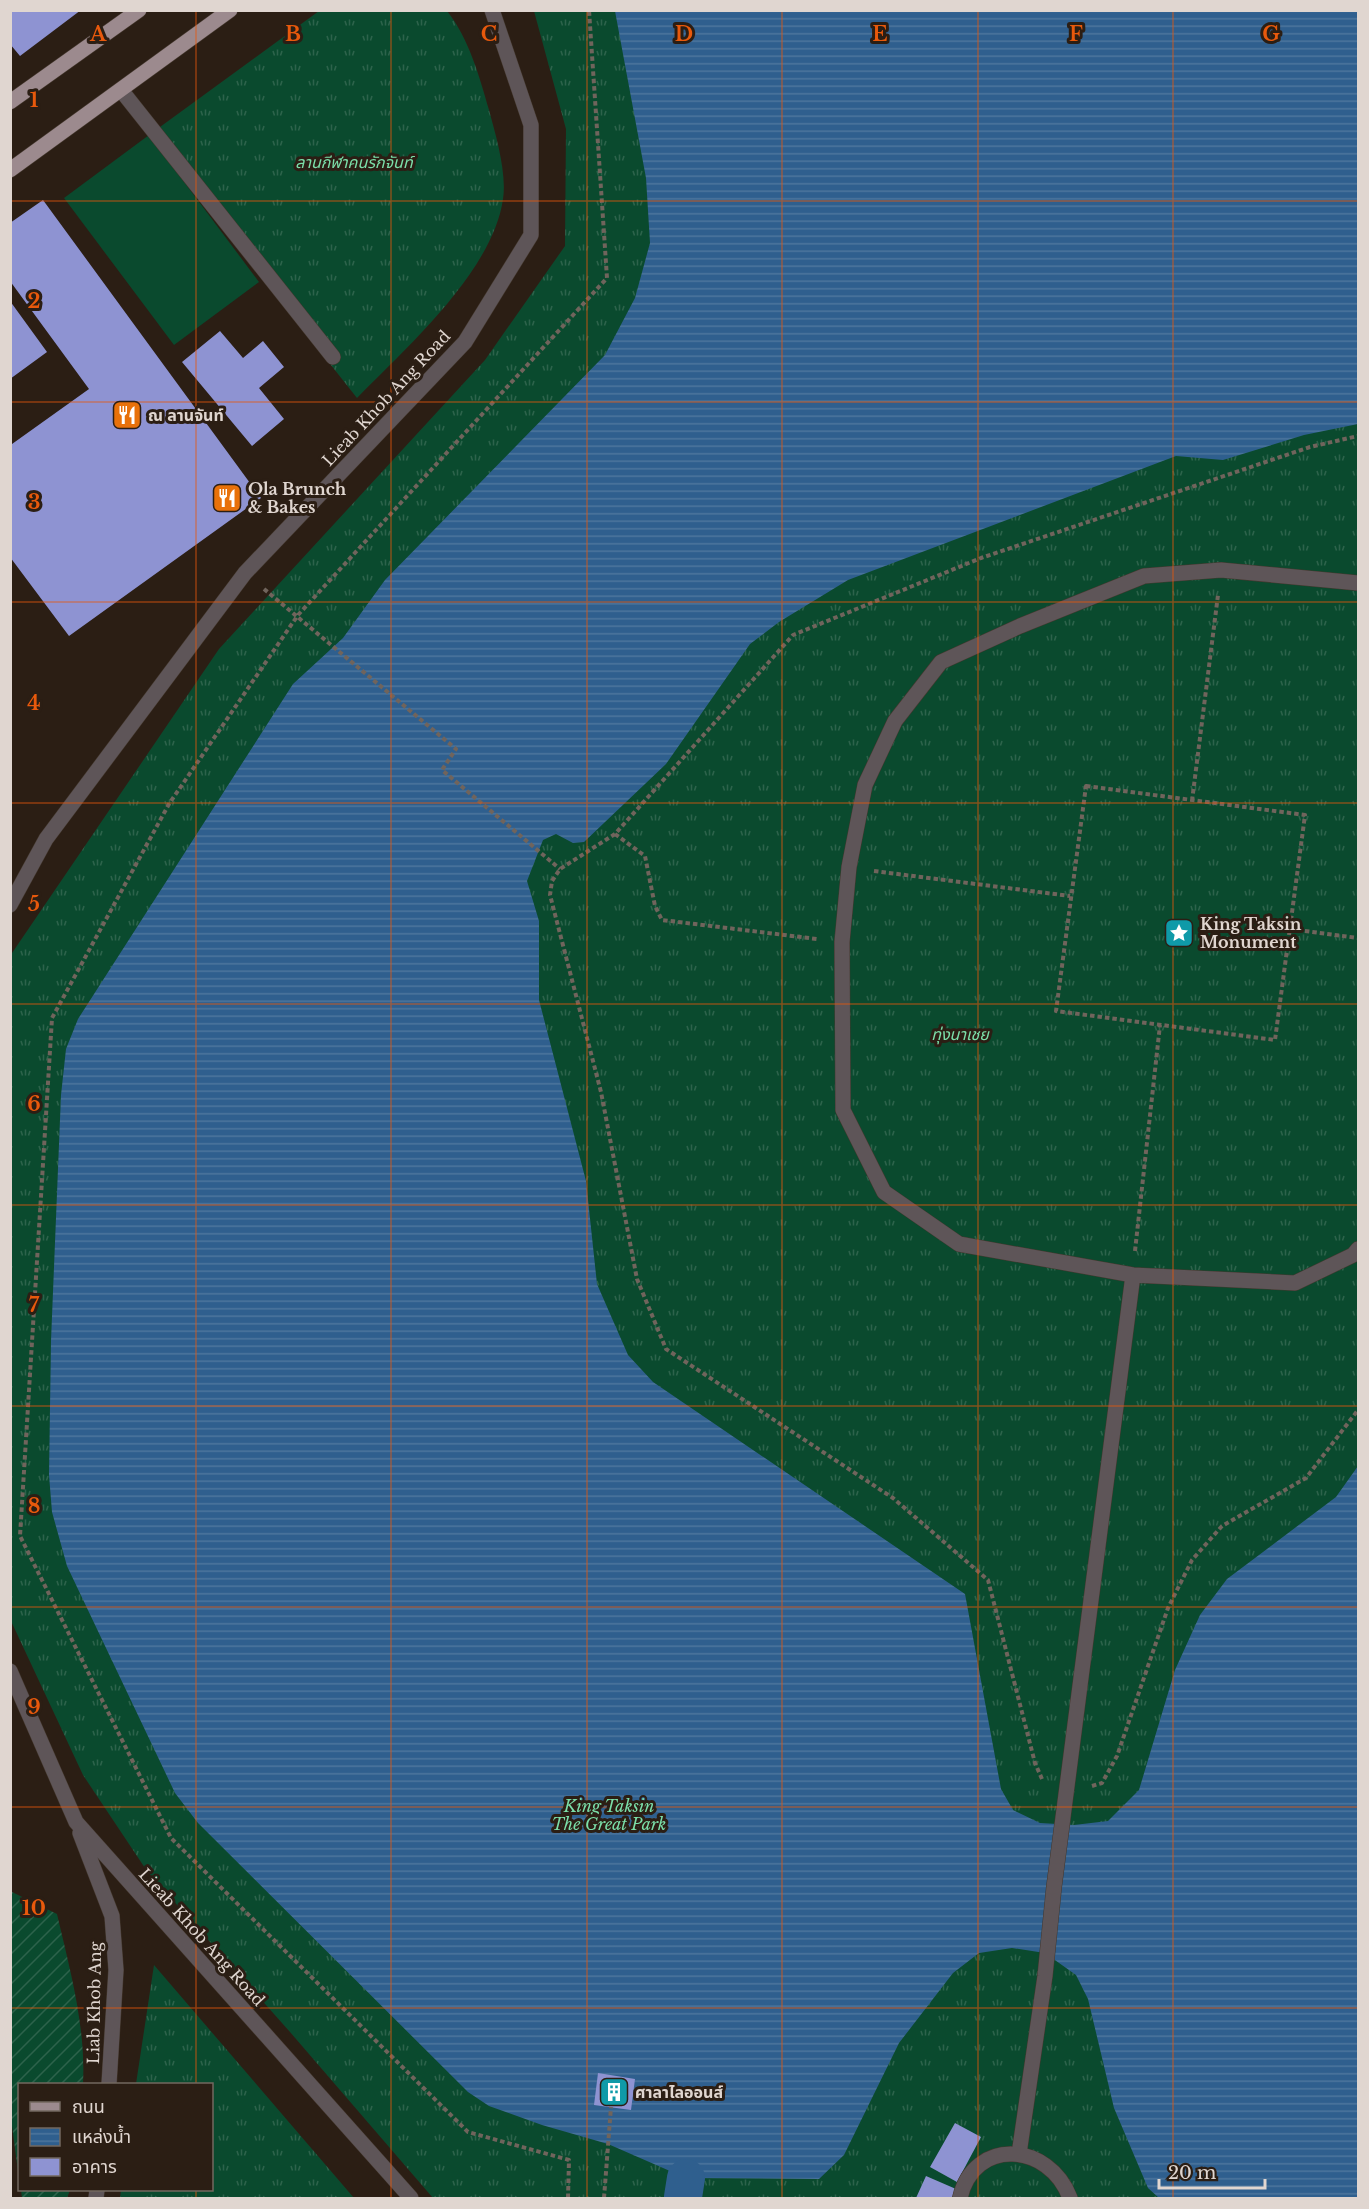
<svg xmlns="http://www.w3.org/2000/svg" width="1369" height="2209" viewBox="0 0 1369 2209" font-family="'Libre Baskerville','Noto Sans Thai',serif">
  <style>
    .grass { fill: url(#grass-tufts) }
    .garden { fill: url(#garden-furrows) }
    .pitch { fill: #0a4a2e }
    .water { fill: url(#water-rules) }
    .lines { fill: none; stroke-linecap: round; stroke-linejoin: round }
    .canal { stroke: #2f5f8e; stroke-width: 38 }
    .building { fill: #8e93d2 }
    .minor-casing { stroke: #44382e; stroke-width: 16 }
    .major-casing { stroke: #44382e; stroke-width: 16 }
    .path { stroke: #70645c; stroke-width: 4; stroke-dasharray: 4.5 3; stroke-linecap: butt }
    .minor { stroke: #5e5558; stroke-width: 15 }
    .major { stroke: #9c8a8e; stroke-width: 15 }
    .grid { fill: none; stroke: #e8590c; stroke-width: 1.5; stroke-opacity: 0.55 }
    .labels { text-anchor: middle; stroke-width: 6; stroke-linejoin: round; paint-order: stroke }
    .park-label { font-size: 16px; font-style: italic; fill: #7bdfa9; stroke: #2b1e14 }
    .street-label { font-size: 16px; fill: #e0d6d0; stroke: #2b1e14 }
    .poi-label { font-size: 16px; font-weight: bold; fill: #e0d6d0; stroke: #2b1e14; text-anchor: start }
    .grid-label { font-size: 20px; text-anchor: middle; font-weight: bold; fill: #e8590c; stroke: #2b1e14; stroke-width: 6; stroke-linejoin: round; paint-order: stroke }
  </style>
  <defs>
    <pattern id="grass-tufts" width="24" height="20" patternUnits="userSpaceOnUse" patternTransform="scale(1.5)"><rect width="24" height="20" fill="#0a4a2e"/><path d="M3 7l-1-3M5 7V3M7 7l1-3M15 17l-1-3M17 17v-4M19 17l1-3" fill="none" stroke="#2d634b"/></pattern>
    <pattern id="garden-furrows" width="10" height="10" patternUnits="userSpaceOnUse" patternTransform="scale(1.5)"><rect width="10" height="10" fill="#0a4a2e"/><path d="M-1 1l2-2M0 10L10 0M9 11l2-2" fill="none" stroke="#2d634b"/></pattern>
    <pattern id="water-rules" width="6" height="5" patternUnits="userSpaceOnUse" patternTransform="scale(1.5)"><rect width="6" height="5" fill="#2f5f8e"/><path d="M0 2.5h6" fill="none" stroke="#4d759d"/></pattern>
  </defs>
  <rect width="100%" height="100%" fill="#2b1e14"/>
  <path class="grass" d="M 319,11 L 447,11 C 469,39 479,75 489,110 C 496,136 507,173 503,199 C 493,271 406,348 357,398 L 149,135 Z
    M 534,11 L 1358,11 L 1358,2198 L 433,2198 L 290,2032 L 147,1871 L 83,1775 L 11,1621 L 10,956 L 219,649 L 485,360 L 565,246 L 566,129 Z
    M 154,1965 L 354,2198 L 120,2198 L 121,2190 L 212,2190 L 212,2084 L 136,2084 Z"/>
  <path class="garden" d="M 10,1891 L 57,1914 C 70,1970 86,2027 83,2084 L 20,2084 L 19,2179 L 10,2111 Z
    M 21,2190 L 70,2190 L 67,2198 L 22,2198 Z"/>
  <path class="pitch" d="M 149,135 L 259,282 L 174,345 L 64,198 Z"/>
  <path class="water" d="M 615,11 L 1358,11 L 1358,424 L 1304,435 L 1223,460 L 1176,456 L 848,580 L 779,622 L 750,644 L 666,764 L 584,842 L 573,843 L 556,834 L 543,840 L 527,881 L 539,921 L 539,1000 L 586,1181 L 597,1284 L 628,1355 L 653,1382 L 965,1594 L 1001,1789 L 1013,1810 L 1040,1823 L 1074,1825 L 1108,1821 L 1139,1790 L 1175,1670 L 1200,1615 L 1227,1579 L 1336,1497 L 1358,1466 L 1358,2198 L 1159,2198 L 1148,2188 L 1114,2108 L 1088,1999 L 1076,1975 L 1045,1953 L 1012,1948 L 979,1953 L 953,1973 L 899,2043 L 844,2155 L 819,2179 L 686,2178 L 608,2144 L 542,2125 L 489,2106 L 468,2092 L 198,1823 L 175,1793 L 67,1566 L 52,1512 L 49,1475 L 51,1341 L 61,1095 L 66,1049 L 78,1019 L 293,684 L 343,638 L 385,580 L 605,355 L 635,298 L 650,243 L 646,178 Z"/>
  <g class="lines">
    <path class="canal" d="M 683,2197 L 686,2178"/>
  </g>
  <path class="building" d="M 10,10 L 81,10 L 20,56 L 10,44 Z
    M 43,200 L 261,498 L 69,636 L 10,557 L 10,441 L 12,444 L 89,389 L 10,281 L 10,223 Z
    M 10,301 L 47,352 L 10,379 Z
    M 220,331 L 243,358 L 263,341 L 284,367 L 259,388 L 284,419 L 252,446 L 182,362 Z
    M 598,2073 L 635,2079 L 631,2110 L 594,2105 Z
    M 955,2123 L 981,2137 L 957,2182 L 930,2167 Z
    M 926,2176 L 956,2189 L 952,2198 L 916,2198 Z"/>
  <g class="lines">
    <g class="minor-casing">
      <path id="minor" d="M 121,90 L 333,357
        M 1358,583 L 1221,570 L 1144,576 L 1020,626 L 941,662 L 895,721 L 865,785 L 849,867 L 842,942 L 843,1110 L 884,1192 L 959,1244 L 1133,1275 L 1295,1283 L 1353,1255 L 1358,1249
        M 10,905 L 46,839 L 245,573 L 465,342 L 531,235 L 531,125 L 492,10
        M 10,1671 L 76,1822 L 411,2198
        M 80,1833 L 112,1916 L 116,1970 L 109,2084
        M 1019,2154 L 1045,1976 L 1054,1887 L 1133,1275
        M 96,2198 L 97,2190
        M 960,2198 C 974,2137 1049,2142 1070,2198"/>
    </g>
    <g class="major-casing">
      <path id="major" d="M 10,102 L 139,10
        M 10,170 L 230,10"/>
    </g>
    <path class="path" d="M 264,589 L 456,749 L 442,770 L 560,869
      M 1086,786 L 1305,815 L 1275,1040 L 1056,1011 Z
      M 1192,801 L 1218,595
      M 615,834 L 645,856 L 655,906 L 662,920 L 817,939
      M 874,871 L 1070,896
      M 1290,929 L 1358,938
      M 1135,1251 L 1160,1025
      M 1042,1779 L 1035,1763 L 988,1580 L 893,1498 L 666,1349 L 637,1279 L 601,1092 L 550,895 L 552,881 L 560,869 L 615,834 L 793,635 L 981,558 L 1310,447 L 1358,436
      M 1092,1786 L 1102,1783 L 1117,1756 L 1168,1608 L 1192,1560 L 1222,1526 L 1306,1478 L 1358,1410
      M 568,2198 L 569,2160 L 468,2132 L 171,1838 L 20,1536 L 52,1018 L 169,804 L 298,615 L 607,278 L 589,10
      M 604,2198 L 611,2107"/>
    <use href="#minor" class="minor"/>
    <use href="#major" class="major"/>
  </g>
  <path class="grid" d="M 196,10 L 196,2084M 391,10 L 391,2198M 587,10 L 587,2198M 782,10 L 782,2198M 978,10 L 978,2198M 1173,10 L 1173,2198M 10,201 L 1358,201M 10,402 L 1358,402M 10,602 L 1358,602M 10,803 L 1358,803M 10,1004 L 1358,1004M 10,1205 L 1358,1205M 10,1406 L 1358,1406M 10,1607 L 1358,1607M 10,1807 L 1358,1807M 10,2008 L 1358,2008M 196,2190 L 196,2198"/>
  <defs>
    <g id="restaurant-square" transform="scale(1.5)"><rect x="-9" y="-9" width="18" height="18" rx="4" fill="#e8710a" stroke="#2b1e14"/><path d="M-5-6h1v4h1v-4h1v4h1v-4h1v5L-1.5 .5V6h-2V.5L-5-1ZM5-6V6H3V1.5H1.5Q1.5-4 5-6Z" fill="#fff"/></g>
    <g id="sight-square" transform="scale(1.5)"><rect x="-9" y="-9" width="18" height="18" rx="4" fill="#0f9aa8" stroke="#2b1e14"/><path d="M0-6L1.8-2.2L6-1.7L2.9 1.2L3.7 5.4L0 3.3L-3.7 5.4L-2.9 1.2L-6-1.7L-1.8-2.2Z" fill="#fff"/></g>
    <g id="building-square" transform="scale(1.5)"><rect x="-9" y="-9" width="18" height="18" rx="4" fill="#0f9aa8" stroke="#2b1e14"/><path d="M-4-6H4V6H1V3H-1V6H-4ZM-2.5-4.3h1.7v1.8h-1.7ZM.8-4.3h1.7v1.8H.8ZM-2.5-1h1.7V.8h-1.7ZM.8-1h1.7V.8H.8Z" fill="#fff"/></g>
  </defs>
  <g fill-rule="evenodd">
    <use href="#restaurant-square" x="127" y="415"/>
    <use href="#restaurant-square" x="227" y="498"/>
    <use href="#sight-square" x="1179" y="933"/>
    <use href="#building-square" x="614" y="2092"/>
  </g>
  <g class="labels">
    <g class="park-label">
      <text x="354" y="168">ลานกีฬาคนรักจันท์</text>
      <text x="960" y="1040">ทุ่งนาเชย</text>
      <text x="609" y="1812">King Taksin<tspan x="609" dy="18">The Great Park</tspan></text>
    </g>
    <g class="street-label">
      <text transform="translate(386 398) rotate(-47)" y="6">Lieab Khob Ang Road</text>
      <text transform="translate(202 1937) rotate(48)" y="6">Lieab Khob Ang Road</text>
      <text transform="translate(94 2003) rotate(-89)" y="6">Liab Khob Ang</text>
    </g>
    <g class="poi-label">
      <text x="148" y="421">ณ ลานจันท์</text>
      <text x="248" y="495">Ola Brunch<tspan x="248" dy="18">&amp; Bakes</tspan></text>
      <text x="1200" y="930">King Taksin<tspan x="1200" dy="18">Monument</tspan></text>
      <text x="635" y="2098">ศาลาไลออนส์</text>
    </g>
  </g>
  <g class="grid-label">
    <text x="98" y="41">A</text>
    <text x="293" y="41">B</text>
    <text x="489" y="41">C</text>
    <text x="684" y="41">D</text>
    <text x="880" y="41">E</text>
    <text x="1076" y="41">F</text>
    <text x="1271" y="41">G</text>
    <text x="34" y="107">1</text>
    <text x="34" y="308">2</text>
    <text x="34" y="509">3</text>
    <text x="34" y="710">4</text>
    <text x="34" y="911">5</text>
    <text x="34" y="1111">6</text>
    <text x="34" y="1312">7</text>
    <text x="34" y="1513">8</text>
    <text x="34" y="1714">9</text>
    <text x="34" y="1915">10</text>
  </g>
  <rect width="1369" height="2209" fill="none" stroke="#e0d6d0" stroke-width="24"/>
  <rect x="18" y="2083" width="195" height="108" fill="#2b1e14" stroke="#73685f" stroke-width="1.5"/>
  <rect x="30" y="2102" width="30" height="9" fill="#9c8a8e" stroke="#73685f" stroke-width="1.5"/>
  <text x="72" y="2113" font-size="18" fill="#e0d6d0">ถนน</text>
  <rect x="30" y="2128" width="30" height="18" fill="url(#water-rules)" stroke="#73685f" stroke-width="1.5"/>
  <text x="72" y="2143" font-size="18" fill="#e0d6d0">แหล่งน้ำ</text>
  <rect x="30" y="2158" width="30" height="18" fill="#8e93d2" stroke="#73685f" stroke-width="1.5"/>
  <text x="72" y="2173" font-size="18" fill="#e0d6d0">อาคาร</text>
  <path d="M1159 2179v9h106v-9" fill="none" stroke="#e0d6d0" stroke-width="3"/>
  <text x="1168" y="2179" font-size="18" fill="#e0d6d0" stroke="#2b1e14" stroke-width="4.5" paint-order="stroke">20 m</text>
</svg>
